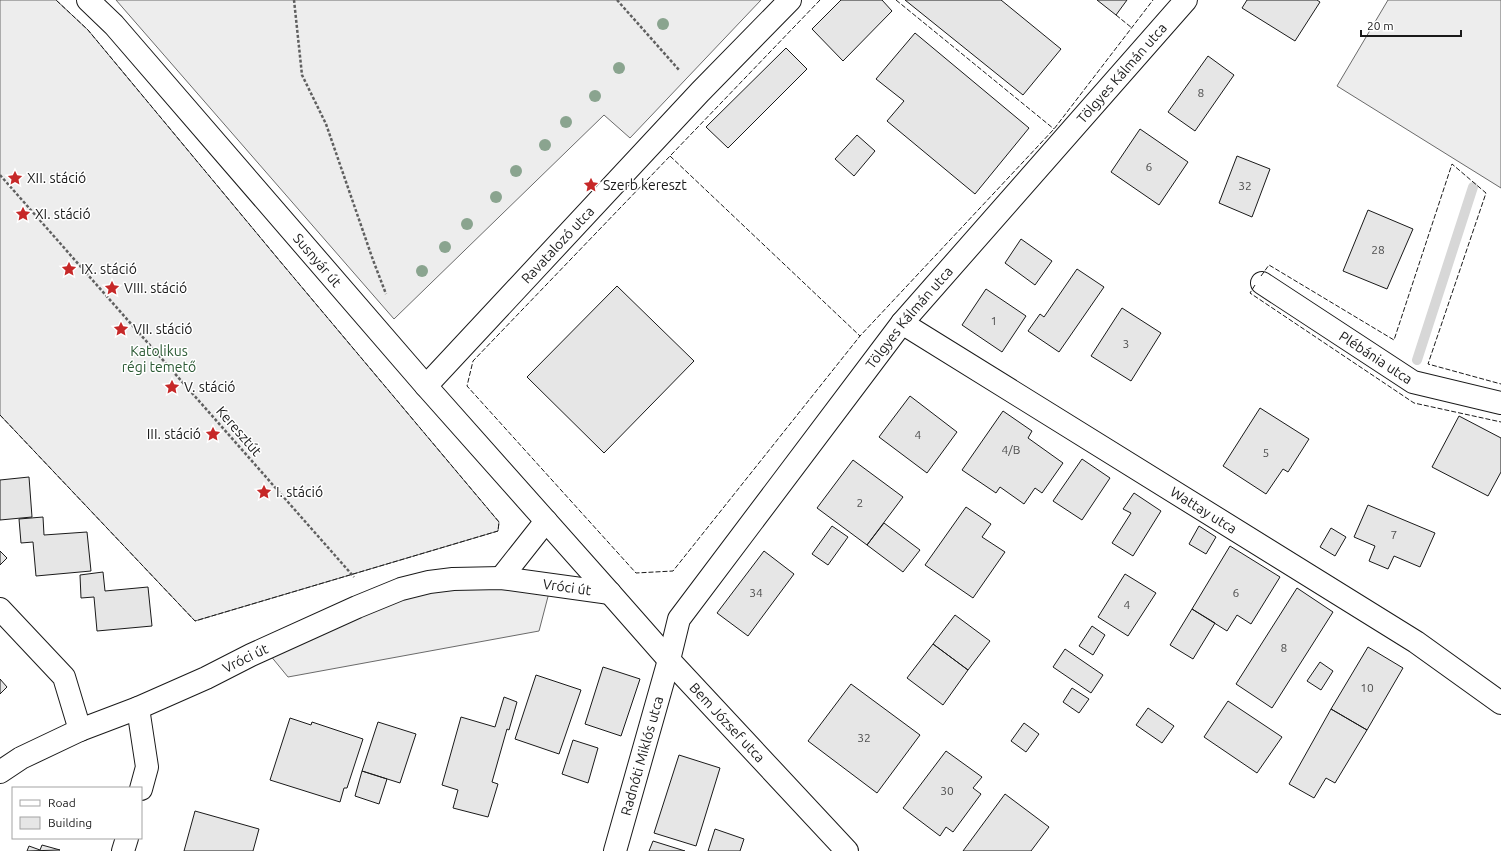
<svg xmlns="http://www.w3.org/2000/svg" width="1501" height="851" viewBox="0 0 1501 851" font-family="Ubuntu,sans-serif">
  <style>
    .built { fill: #ededed; stroke: #6a6a6a }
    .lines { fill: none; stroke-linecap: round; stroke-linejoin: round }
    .stream { stroke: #d7d7d7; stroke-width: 10 }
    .building { fill: #e6e6e6; stroke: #1a1a1a }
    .minor-casing { stroke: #1a1a1a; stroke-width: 24 }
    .path { stroke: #5f5f5f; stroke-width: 2.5; stroke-dasharray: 3 2; stroke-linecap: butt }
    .minor { stroke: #fff; stroke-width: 22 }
    .fence { stroke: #1a1a1a; stroke-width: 1; stroke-dasharray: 5 2; stroke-linecap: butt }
    .tree { fill: #8aa48f }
    .labels { text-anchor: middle; stroke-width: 3; stroke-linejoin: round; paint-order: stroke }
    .number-label { font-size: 12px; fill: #4d4d4d }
    .street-label { font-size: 14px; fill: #1a1a1a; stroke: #fff }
    .poi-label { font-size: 14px; fill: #1a1a1a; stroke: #fff; text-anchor: start }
    .park-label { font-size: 14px; fill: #2b5a34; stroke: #fff }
  </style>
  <rect width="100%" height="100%" fill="#fff"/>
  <path class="built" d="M 0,0 L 56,0 L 88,30 L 279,260 L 499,522 L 498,531 L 195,621 L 0,415 Z
    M 116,0 L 761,0 L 630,138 L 604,115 L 394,319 Z
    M 1388,0 L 1501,0 L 1501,188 L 1337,86 Z
    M 551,585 L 539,631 L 288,677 L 265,649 L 401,589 Z"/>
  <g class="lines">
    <path class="stream" d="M 1417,360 L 1473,187"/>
  </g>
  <path class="building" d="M 841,0 L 882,0 L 892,11 L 843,61 L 812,29 Z
    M 905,0 L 1001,0 L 1061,49 L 1023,95 Z
    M 1097,0 L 1127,0 L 1116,15 Z
    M 1247,0 L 1317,0 L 1320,2 L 1295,41 L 1242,8 Z
    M 915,33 L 1029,128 L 975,194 L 887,121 L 904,101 L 876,79 Z
    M 786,48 L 807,69 L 728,148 L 706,127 Z
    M 1208,56 L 1234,75 L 1195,131 L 1168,112 Z
    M 1140,129 L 1188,162 L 1159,205 L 1111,172 Z
    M 857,135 L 875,151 L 854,176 L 835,159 Z
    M 1237,156 L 1270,169 L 1252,217 L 1219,203 Z
    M 1368,210 L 1413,229 L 1387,289 L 1343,271 Z
    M 1021,239 L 1052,261 L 1035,285 L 1005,263 Z
    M 1077,269 L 1104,287 L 1059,352 L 1028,331 L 1040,314 L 1044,317 Z
    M 617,286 L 694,361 L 604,453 L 527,377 Z
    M 986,289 L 1026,316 L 1002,352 L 962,325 Z
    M 1122,308 L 1161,333 L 1131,381 L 1091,356 Z
    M 910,396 L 957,432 L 927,473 L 879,437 Z
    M 1260,408 L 1309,439 L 1288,472 L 1283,469 L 1266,494 L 1223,466 Z
    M 1003,411 L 1032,431 L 1028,438 L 1063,463 L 1042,493 L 1035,488 L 1024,504 L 1000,487 L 996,493 L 962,470 Z
    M 1459,416 L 1501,438 L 1501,472 L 1488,496 L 1432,467 Z
    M 1082,459 L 1110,478 L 1082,520 L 1053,501 Z
    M 853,460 L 903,497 L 867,545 L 817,508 Z
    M 29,477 L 32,517 L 0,520 L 0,480 Z
    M 1134,493 L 1161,511 L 1133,556 L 1112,543 L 1131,513 L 1123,509 Z
    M 1368,505 L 1435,533 L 1420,567 L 1394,556 L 1388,569 L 1369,561 L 1375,546 L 1354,537 Z
    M 966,507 L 991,524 L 982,537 L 1005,552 L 973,598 L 925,565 Z
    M 43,517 L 44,535 L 87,532 L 91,571 L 36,576 L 33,542 L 21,543 L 19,519 Z
    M 884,523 L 920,550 L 903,572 L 867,545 Z
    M 832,526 L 848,537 L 828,565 L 812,554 Z
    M 1199,526 L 1216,537 L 1206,554 L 1189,544 Z
    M 1331,528 L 1346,537 L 1335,556 L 1320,547 Z
    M 1230,546 L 1280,577 L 1251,624 L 1237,615 L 1227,631 L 1192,609 Z
    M 0,551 L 7,558 L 0,565 Z
    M 764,551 L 794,574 L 748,636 L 717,613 Z
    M 103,572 L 105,591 L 148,587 L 152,626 L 97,631 L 94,597 L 81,598 L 80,575 Z
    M 1125,574 L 1156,593 L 1128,636 L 1098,617 Z
    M 1297,588 L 1333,612 L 1272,708 L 1236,684 Z
    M 1192,609 L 1215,623 L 1193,659 L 1170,645 Z
    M 955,615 L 990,641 L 968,670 L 933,644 Z
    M 1092,626 L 1105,635 L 1093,655 L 1079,646 Z
    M 933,644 L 968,670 L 943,705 L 907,678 Z
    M 1368,647 L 1403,668 L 1367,730 L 1331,709 Z
    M 1065,649 L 1103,675 L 1091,693 L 1053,667 Z
    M 1320,662 L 1333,671 L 1321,690 L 1307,681 Z
    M 603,667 L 640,679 L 621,736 L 585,724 Z
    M 536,675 L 581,690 L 559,754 L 515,739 Z
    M 0,679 L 7,687 L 0,694 Z
    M 851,684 L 920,735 L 877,793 L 808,741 Z
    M 1072,688 L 1089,699 L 1079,713 L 1063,702 Z
    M 504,697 L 517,702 L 509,730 L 507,729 L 492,782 L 498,784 L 488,817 L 453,808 L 458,790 L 442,785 L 461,717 L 495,727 Z
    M 1228,701 L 1282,737 L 1257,773 L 1204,737 Z
    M 1148,708 L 1174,726 L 1162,743 L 1136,725 Z
    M 1331,709 L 1367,730 L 1335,783 L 1326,778 L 1314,798 L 1289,784 Z
    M 290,718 L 311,725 L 312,722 L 363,739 L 347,788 L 344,788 L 340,802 L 270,780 Z
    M 378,722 L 416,734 L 400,783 L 362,771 Z
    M 1024,723 L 1039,734 L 1026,752 L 1011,741 Z
    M 573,740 L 598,748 L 588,783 L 562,774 Z
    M 946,751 L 982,777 L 973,788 L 981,794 L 953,832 L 946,827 L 940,836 L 903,808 Z
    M 679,755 L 720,768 L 696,846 L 654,833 Z
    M 362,771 L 387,779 L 379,804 L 355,796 Z
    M 1005,794 L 1049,827 L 1031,851 L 963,851 Z
    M 195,811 L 259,829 L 253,851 L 184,851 Z
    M 715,829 L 744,839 L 740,851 L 708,851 Z
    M 653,841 L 685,851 L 649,851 Z
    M 42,845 L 60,850 L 27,851 L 29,846 L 40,850 Z"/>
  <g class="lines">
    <g class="minor-casing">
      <g id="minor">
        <path id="s1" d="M 88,0 L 114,25 L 426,386 L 610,593 L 669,660 L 847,851"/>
        <path id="s2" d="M 1262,283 L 1413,382 L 1501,403"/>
        <path id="s3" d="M 902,323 L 1416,642 L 1501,703"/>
        <path id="s4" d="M 426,386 L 700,92 L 790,0"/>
        <path d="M 501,578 L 546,521"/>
        <path d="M 0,609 L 64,677 L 80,730"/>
        <path d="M 138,708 L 147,767 L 141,789"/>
        <path id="s5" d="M 0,772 L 21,758 L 80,730 L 138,708 L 206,678 L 251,655 L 357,607 L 401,589 L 429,582 L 453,579 L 501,578 L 610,593"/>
        <path d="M 123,851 L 127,838"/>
        <path id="s6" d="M 615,851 L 669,660 L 679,619 L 902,323 L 1186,0"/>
      </g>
    </g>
    <path class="path" d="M 294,0 L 302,75 L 326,124 L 373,260 L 386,294
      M 617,0 L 680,71
      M 0,175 L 354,577"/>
    <use href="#minor" class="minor"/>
    <path class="fence" d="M 820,0 L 473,361 L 467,386 L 636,573 L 673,571 L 860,336 L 1054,129 L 1153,0
      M 896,0 L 1054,129
      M 1116,15 L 1132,28
      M 670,156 L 860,336
      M 1261,276 L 1269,265 L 1394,340 L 1452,164 L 1486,193 L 1428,364 L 1501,384
      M 1255,285 L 1250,293 L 1414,403 L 1501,422
      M 0,415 L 195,621 L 498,531 L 499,522 L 279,260 L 88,30 L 56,0"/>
  </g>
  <g class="tree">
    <circle cx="663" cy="24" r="6"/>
    <circle cx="619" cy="68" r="6"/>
    <circle cx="595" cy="96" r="6"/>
    <circle cx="566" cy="122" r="6"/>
    <circle cx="545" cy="145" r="6"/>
    <circle cx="516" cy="171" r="6"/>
    <circle cx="496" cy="197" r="6"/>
    <circle cx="467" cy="224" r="6"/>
    <circle cx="445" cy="247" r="6"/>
    <circle cx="422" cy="271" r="6"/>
  </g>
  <defs>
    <g id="sight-bare" transform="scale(1.2)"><path d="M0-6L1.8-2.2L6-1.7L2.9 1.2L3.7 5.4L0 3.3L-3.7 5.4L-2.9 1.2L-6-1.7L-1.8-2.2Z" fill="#c62828" stroke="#fff" stroke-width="2.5" paint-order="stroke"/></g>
  </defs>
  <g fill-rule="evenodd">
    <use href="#sight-bare" x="15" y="178"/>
    <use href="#sight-bare" x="591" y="185"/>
    <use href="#sight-bare" x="23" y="214"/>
    <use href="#sight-bare" x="69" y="269"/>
    <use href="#sight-bare" x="112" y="288"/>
    <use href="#sight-bare" x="121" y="329"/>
    <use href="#sight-bare" x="172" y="387"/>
    <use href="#sight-bare" x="213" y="434"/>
    <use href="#sight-bare" x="264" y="492"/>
  </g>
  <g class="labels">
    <g class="number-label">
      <text x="1201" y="97">8</text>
      <text x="1149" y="171">6</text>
      <text x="1245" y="190">32</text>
      <text x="1378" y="254">28</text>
      <text x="994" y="325">1</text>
      <text x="1126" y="348">3</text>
      <text x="918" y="439">4</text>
      <text x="1011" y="454">4/B</text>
      <text x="1266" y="457">5</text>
      <text x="860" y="507">2</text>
      <text x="1394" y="539">7</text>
      <text x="756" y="597">34</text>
      <text x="1236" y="597">6</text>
      <text x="1127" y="609">4</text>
      <text x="1284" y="652">8</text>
      <text x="1367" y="692">10</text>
      <text x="864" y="742">32</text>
      <text x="947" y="795">30</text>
    </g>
    <g class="street-label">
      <text dy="5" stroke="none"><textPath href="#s6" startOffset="944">Tölgyes Kálmán utca</textPath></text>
      <text dy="5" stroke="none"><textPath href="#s4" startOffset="193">Ravatalozó utca</textPath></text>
      <text dy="5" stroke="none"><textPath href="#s1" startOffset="347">Susnyár út</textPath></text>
      <text dy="5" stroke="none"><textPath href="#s6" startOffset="620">Tölgyes Kálmán utca</textPath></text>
      <text dy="5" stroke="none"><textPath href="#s2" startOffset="136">Plébánia utca</textPath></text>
      <text transform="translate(239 431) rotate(49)" y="5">Keresztút</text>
      <text dy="5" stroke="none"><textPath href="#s3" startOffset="355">Wattay utca</textPath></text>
      <text dy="5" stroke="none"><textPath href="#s5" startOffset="609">Vróci út</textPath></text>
      <text dy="5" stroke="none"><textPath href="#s5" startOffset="271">Vróci út</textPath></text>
      <text dy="5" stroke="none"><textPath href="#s1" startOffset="965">Bem József utca</textPath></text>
      <text dy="5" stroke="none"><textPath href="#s6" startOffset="99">Radnóti Miklós utca</textPath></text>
    </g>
    <g class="poi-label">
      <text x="27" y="183">XII. stáció</text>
      <text x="603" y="190">Szerb kereszt</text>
      <text x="35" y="219">XI. stáció</text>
      <text x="81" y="274">IX. stáció</text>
      <text x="124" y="293">VIII. stáció</text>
      <text x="133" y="334">VII. stáció</text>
      <text x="184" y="392">V. stáció</text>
      <text x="201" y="439" text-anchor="end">III. stáció</text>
      <text x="276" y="497">I. stáció</text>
    </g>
    <g class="park-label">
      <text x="159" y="356">Katolikus<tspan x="159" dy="16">régi temető</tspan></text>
    </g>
  </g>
  <rect x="12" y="787" width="130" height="52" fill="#ffffff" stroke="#a3a3a3"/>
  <rect x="20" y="800" width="20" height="6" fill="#ffffff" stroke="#a3a3a3"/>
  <text x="48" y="807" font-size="12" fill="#1a1a1a">Road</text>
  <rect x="20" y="817" width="20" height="12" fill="#e6e6e6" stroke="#a3a3a3"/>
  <text x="48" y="827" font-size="12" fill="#1a1a1a">Building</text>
  <path d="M1361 30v6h100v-6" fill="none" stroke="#1a1a1a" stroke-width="2"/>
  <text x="1367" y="30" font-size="12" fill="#1a1a1a" stroke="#ffffff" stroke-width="3" paint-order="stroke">20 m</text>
</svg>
